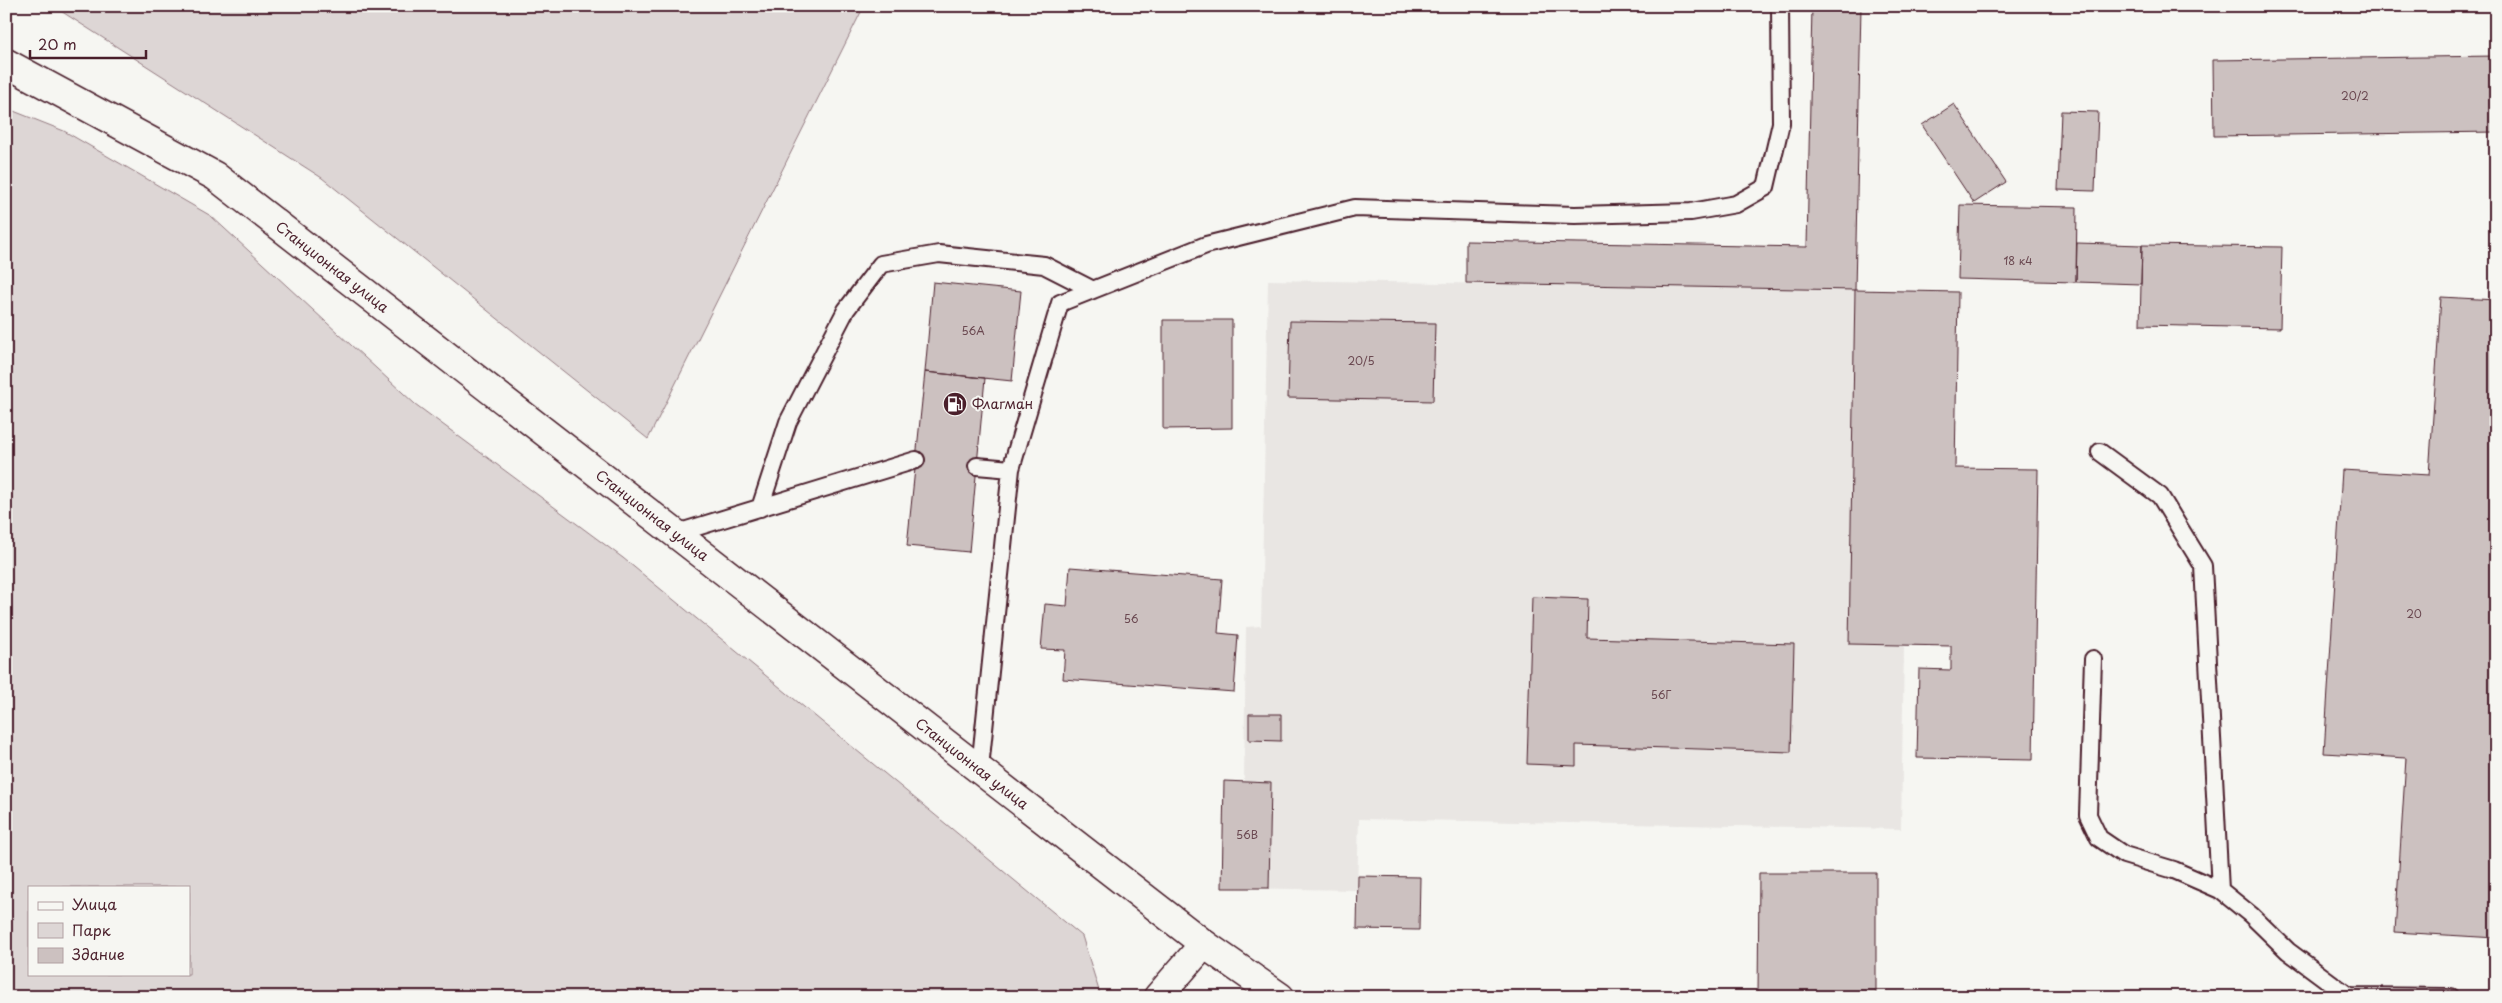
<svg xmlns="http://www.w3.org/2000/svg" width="2502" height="1003" viewBox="0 0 2502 1003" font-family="'Playpen Sans',sans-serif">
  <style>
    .built { fill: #e9e6e3 }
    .green { fill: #ddd6d5; stroke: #947a80; fill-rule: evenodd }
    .building { fill: #ccc1c0; stroke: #4a1f2b }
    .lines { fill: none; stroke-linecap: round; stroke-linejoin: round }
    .lane-casing { stroke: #4a1f2b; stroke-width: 20 }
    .street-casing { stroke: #4a1f2b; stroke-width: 31 }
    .secondary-casing { stroke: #4a1f2b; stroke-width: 31 }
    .path { stroke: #4a1f2b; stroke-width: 3; stroke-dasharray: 4 4; stroke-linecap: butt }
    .lane { stroke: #f6f6f2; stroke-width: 16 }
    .street { stroke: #f6f6f2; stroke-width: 28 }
    .secondary { stroke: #f6f6f2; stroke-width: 28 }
    .labels { text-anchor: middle; stroke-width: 4; stroke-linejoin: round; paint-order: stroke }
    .number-label { font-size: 11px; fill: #6a4850 }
    .street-label { font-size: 14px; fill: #4a1f2b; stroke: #f6f6f2 }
    .poi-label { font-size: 14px; fill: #4a1f2b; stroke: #f6f6f2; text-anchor: start }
  </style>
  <rect width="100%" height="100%" fill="#f6f6f2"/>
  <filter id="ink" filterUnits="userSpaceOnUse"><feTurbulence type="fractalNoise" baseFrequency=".02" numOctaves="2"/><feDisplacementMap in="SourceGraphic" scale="10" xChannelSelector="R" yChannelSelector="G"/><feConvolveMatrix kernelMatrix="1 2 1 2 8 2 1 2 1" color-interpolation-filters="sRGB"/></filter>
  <g filter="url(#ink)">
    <path class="built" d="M 1268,280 L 1958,292 L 1951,646 L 1904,646 L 1901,829 L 1359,819 L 1357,890 L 1222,888 L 1224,781 L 1244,782 L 1246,627 L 1261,626 Z"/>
    <path class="green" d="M 53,6 L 864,6 L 648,439 L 322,178 Z
      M 6,108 L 64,131 L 211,216 L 415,404 L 623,558 L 1082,936 L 1101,997 L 6,997 ZM 29,887 L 189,887 L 189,974 L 29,974 Z"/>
    <path class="building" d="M 1812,6 L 1861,6 L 1855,290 L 1466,283 L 1466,241 L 1807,247 Z
      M 2496,56 L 2496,132 L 2214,136 L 2213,60 Z
      M 1954,104 L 2006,182 L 1974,203 L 1922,125 Z
      M 2061,111 L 2098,112 L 2095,191 L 2058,190 Z
      M 1960,205 L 2077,207 L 2076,282 L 1958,279 Z
      M 2077,243 L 2142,245 L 2141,284 L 2076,282 Z
      M 2142,245 L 2282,247 L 2280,328 L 2140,325 Z
      M 933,282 L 1021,291 L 1012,381 L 925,372 Z
      M 1855,290 L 1958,292 L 1955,468 L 2038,469 L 2033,760 L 1917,758 L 1919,669 L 1951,670 L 1951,646 L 1849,644 Z
      M 2441,297 L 2496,300 L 2496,938 L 2395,932 L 2406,758 L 2324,753 L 2342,470 L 2429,475 Z
      M 1163,320 L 1232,320 L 1232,428 L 1163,429 Z
      M 1290,321 L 1435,323 L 1433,401 L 1288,398 Z
      M 925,372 L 985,378 L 969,552 L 907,546 Z
      M 1070,567 L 1222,579 L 1218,633 L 1238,635 L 1234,692 L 1063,679 L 1065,650 L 1041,649 L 1045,604 L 1067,606 Z
      M 1532,597 L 1588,599 L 1587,638 L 1794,644 L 1791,752 L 1576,745 L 1576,766 L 1527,764 Z
      M 1249,714 L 1281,714 L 1281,741 L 1249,740 Z
      M 1224,781 L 1271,783 L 1269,888 L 1222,888 Z
      M 1759,873 L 1876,873 L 1876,997 L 1758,997 Z
      M 1358,876 L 1420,877 L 1419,930 L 1357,929 Z"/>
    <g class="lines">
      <g class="lane-casing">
        <path id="lane" d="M 2100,452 L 2160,496 L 2203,566 L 2220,890
          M 977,466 L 1011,469 L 980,768
          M 1011,469 L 1060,303 L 1206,245 L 1355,208 L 1575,215 L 1691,212 L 1736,204 L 1766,187 L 1781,123 L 1780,6
          M 760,508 L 788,422 L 846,310 L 881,264 L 939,254 L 1044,265 L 1093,290
          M 677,533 L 916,460
          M 2093,659 L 2088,815 L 2099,838 L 2124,855 L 2174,870 L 2220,890 L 2251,915 L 2288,951 L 2350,997
          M 2350,996 L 2451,997"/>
      </g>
      <g class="street-casing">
        <path id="street" d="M 1158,997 L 1204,944"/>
      </g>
      <g class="secondary-casing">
        <g id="secondary">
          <path id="s1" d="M 6,63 L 215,176 L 1204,944 L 1280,997"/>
        </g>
      </g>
      <path class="path" d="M 6,900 L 6,903"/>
      <use href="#lane" class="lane"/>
      <use href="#street" class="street"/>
      <use href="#secondary" class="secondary"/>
    </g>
  </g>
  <defs>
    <g id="fuel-disc" transform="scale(1.25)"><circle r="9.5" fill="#4a1f2b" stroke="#f6f6f2"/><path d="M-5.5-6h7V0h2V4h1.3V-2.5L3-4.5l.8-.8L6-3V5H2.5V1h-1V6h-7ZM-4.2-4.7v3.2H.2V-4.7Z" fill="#fff"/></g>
  </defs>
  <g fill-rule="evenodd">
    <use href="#fuel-disc" x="955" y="404"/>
  </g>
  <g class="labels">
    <g class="number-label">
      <text x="2355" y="100">20/2</text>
      <text x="2018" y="265">18 к4</text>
      <text x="973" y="335">56А</text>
      <text x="1361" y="365">20/5</text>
      <text x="2414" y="618">20</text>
      <text x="1131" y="623">56</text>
      <text x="1661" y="699">56Г</text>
      <text x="1247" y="839">56В</text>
    </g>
    <g class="street-label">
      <text dy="5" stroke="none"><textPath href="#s1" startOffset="386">Станционная улица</textPath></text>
      <text dy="5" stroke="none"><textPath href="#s1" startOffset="791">Станционная улица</textPath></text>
      <text dy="5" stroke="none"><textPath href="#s1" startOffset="1196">Станционная улица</textPath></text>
    </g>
    <g class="poi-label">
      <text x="972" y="409">Флагман</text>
    </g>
  </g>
  <rect width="2502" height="1003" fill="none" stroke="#f6f6f2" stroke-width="25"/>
  <rect x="12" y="12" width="2477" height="978" fill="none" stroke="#4a1f2b" stroke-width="2" filter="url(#ink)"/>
  <rect x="28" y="886" width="162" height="90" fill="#f6f6f2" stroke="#b1a0a2"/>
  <rect x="38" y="902" width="25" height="8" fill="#f6f6f2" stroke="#b1a0a2"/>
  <text x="72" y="910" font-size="15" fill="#4a1f2b">Улица</text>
  <rect x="38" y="923" width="25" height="15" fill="#ddd6d5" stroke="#b1a0a2"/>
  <text x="72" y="936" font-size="15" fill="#4a1f2b">Парк</text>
  <rect x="38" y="948" width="25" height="15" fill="#ccc1c0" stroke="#b1a0a2"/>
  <text x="72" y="960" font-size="15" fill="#4a1f2b">Здание</text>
  <path d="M30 50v8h116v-8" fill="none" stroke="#4a1f2b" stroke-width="2.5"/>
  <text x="38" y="50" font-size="15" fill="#4a1f2b" stroke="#f6f6f2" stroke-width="4" paint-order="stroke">20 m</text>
</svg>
